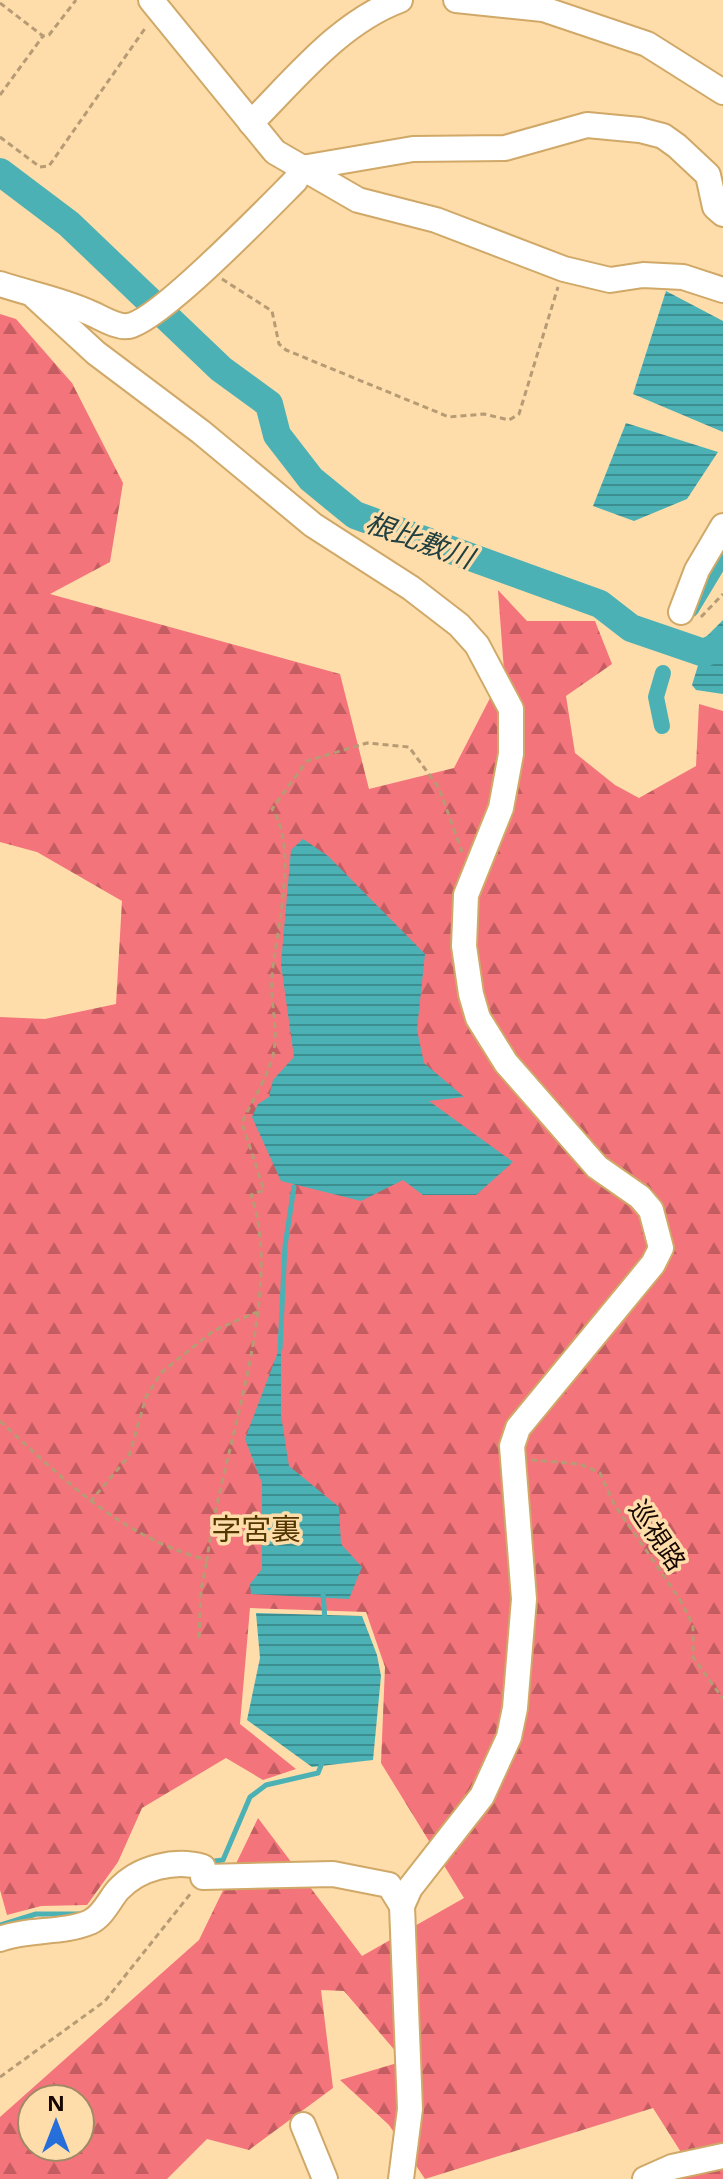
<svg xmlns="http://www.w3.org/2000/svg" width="723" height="2179" font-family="'Noto Sans','Noto Sans JP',sans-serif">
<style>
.forest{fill:url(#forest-firs);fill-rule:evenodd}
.water{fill:url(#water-rules)}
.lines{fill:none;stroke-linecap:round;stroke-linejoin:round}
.stream{stroke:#4bb1b5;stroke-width:5}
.canal{stroke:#4bb1b5;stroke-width:16}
.river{stroke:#4bb1b5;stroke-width:28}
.minor-casing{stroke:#d0a868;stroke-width:28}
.path{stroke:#b69b75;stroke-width:3;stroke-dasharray:6 4;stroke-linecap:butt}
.minor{stroke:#fff;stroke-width:24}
.labels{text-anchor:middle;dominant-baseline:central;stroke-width:7;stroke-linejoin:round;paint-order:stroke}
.street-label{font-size:26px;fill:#160800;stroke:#feddaa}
.water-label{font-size:28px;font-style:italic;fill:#214041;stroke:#feddaa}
.quarter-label{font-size:30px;fill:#523700;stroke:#feddaa}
</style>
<defs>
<pattern id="forest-firs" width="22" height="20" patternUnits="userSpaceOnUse" patternTransform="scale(2)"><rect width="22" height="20" fill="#f3747b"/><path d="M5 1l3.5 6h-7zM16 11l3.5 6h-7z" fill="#c45d62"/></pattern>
<pattern id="water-rules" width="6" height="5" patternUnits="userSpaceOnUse" patternTransform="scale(2)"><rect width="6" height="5" fill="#4bb1b5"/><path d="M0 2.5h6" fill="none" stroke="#3d8e91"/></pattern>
</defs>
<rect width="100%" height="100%" fill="#feddaa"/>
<path class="forest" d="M0,314L16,319L72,383L123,483L110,562L50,594L340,674L369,789L454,768L504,671L498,590L527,621H595L612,664L566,696L575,753L615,785L639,798L696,766L699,704L723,711V2179H673L691,2168L653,2108L425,2179L389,2125L340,2080L404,2061L344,1991L321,1990L333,2088L249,2150L207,2139L167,2179H0V2117L199,1940L258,1818L362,1956L464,1898L381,1763L385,1667L366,1612L250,1608L240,1724L296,1769L263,1780L226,1758L142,1808L118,1862L87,1905L41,1906L7,1915L0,1890V1017L45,1019L116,1004L122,901L37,852L0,842ZM32,2099H80V2147H32Z"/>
<g class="water">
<path d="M666,291L723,321V432L633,394Z"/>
<path d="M626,423L718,452L687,499L634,521L593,506Z"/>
<path d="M723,620V694L696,690L692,685L700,659L696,656L703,640Z"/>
<path d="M303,839L328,856L425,954L417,1030L424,1063L464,1097L429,1101L513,1162L476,1195H423L403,1180L361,1201L281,1181L252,1117L258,1104L269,1097L273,1080L294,1057L281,964L291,850Z"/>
<path d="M281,1344V1415L289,1466L339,1507L341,1544L362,1567L349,1599L251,1594L250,1584L262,1569V1483L245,1439Z"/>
<path d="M256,1613L362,1616L377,1655L381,1676L373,1760L312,1767L247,1720L260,1658Z"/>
</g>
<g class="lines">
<g class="stream">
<path d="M280,1349L285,1246L294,1187"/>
<path d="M323,1592L325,1621"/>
<path d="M207,1862L223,1860L250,1797L266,1785L318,1773L322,1763"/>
<path d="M110,1882L133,1865"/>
<path d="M0,1925L36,1914H79"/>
</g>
<g class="canal">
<path d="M691,609L723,556"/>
<path d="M662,726L656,697L663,673"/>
</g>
<path class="river" d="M0,172L69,224L221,369L269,404L277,435L311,479L355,515L600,604L631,628L704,653L723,644"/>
<g class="minor-casing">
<g id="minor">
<path d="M151,0L275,152L358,200L436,220L564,269L610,280L643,275L683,277L723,290"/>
<path d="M456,0L543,9L647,44L723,92"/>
<path d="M251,123C296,78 339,23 400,0"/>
<path d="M302,168L413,149L505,148L587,125L640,130L663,136L677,146L708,175L715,207L723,214"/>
<path d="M0,284C30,294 59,299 88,312C99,316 116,328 128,326C158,322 268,208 295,181L302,168"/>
<path d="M34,296L96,353L201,432L313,525L411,588L459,625L477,645L511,709V754L501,808L466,895L464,946L471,994L478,1018L506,1063L597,1167L640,1197L651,1210L661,1248L653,1264L518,1428L512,1446L524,1599L515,1708L509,1737L482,1796L410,1888L402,1906L410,2109L401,2179"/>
<path d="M681,612L697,570L723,526"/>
<path d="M0,1939C29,1928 62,1934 90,1922C103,1916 110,1899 118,1890C139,1867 176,1859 203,1867V1877L333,1874L389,1885L402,1906"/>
<path d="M303,2125L325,2179"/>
<path d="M645,2179L672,2167L723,2156"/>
</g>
</g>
<g class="path">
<path d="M0,3L43,36L49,35L76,0"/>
<path d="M0,95L43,36"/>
<path d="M0,137L40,167L49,166L146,27"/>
<path d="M222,279L272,311L279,344L286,350L449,417L484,414L509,420L519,414L558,287"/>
<path d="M701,617L723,594"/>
<path d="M0,1421C63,1479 121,1537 207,1560C220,1456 286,1293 251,1195L264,1190L242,1123C252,1100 270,1074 274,1050C278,1027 270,1000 272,976C276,932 299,847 272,809L307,761L367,743L409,747L439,788L462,852"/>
<path d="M531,1460L580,1464L600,1473L614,1504L679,1598L693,1625V1657L723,1699"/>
<path d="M90,1502L129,1456L146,1397L161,1373L213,1331L257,1312"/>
<path d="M199,1638L201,1590L207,1560"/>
<path d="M0,2077L105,2001L191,1893"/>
</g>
<use href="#minor" class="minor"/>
</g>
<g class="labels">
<g class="street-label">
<text transform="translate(658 1535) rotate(56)">巡視路</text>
</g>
<g class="water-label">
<text transform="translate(420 539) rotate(20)">根比敷川</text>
</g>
<g class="quarter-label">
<text x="256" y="1528">字宮裏</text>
</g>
</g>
<g transform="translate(56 2123)"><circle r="38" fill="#feddaa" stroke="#a18866" stroke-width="2"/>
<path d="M0-6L14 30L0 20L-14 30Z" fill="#266fda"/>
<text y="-12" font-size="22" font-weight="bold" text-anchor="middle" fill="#160800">N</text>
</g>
</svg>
